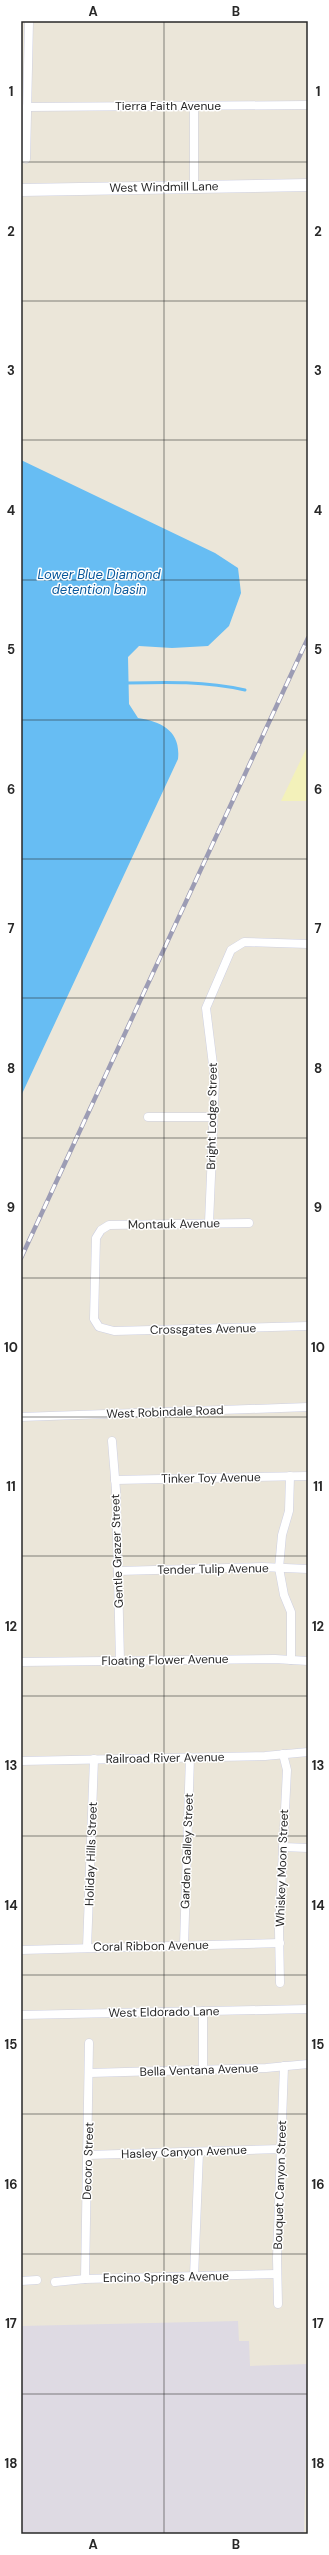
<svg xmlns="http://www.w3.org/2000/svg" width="329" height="2555" font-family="'DM Sans',sans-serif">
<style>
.industrial{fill:#dedae3}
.sand{fill:#f3f1ba}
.water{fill:#67bdf3}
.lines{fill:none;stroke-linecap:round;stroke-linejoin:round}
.stream{stroke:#67bdf3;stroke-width:3}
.street-casing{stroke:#ced0e2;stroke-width:9}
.secondary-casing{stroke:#ced0e2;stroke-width:13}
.street{stroke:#fff;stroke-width:8}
.secondary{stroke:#fff;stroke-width:12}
.rail-casing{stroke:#9c9cb4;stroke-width:4.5}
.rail{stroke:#fff;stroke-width:3;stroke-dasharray:9;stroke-linecap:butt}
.grid{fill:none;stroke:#282828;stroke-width:1;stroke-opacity:0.55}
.labels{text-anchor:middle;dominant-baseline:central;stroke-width:3;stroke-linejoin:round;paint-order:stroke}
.street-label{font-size:12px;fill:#282828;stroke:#fff}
.water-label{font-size:13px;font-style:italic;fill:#08589c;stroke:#fff}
.neatline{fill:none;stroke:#282828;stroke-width:1.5}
.grid-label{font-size:13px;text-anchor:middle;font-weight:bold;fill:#282828}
</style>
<rect width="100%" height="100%" fill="#ebe6d9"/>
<path class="industrial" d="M238,2321L239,2341H249L250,2366L308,2364L304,2534H21V2326Z"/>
<path class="sand" d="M308,745V801H281Z"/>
<path class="water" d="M21,460L215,553L238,568L241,593L229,626L208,646L172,648L139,646L128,657L129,704L138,718C162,722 181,731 178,759L21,1096Z"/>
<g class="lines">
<path class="stream" d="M126,683C167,682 205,681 245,690"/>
<g class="street-casing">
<g id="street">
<path d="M27,107L308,105"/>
<path d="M26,159L29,21"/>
<path d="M194,186V106"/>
<path d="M148,1117H213"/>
<path d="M209,1223L215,1081L206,1008L231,950L244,942L308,944"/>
<path d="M249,1223L109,1225L101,1230L96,1238L94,1319L99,1327L114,1331L308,1326"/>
<path d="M21,1417L308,1407"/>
<path d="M112,1441L116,1490L120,1661"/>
<path d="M290,1476L289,1511L282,1535L279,1568L284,1595L291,1612V1660"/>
<path d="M115,1480L308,1476"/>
<path d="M118,1571L262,1567L308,1569"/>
<path d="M21,1662L275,1659L308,1661"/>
<path d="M21,1761L265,1756L308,1752"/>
<path d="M283,1847L308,1848"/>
<path d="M184,1945L190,1757"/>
<path d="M87,1948L94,1759"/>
<path d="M21,1950L280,1943"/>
<path d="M280,1983L279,1930L287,1770L283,1754"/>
<path d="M203,2011V2070"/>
<path d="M21,2015L308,2009"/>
<path d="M90,2073L266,2068L308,2064"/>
<path d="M88,2155L281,2149"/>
<path d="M194,2276L199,2152"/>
<path d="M85,2279L89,2043"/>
<path d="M21,2281L37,2280"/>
<path d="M55,2282L85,2279L277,2274"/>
<path d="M278,2304L277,2258L284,2066"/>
</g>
</g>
<g class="secondary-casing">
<path id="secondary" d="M21,190L308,185"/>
</g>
<use href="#street" class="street"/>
<use href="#secondary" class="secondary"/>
<g class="rail-casing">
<path id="rail" d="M21,1258L308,638"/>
</g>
<use href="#rail" class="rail"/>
</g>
<path class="grid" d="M164,21V2534M21,162H308M21,301H308M21,440H308M21,580H308M21,720H308M21,859H308M21,998H308M21,1138H308M21,1278H308M21,1417H308M21,1556H308M21,1696H308M21,1836H308M21,1975H308M21,2114H308M21,2254H308M21,2394H308"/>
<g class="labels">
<g class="street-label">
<text x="168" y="106">Tierra Faith Avenue</text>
<text transform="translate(164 187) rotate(-1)">West Windmill Lane</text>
<text transform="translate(212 1116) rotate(-89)">Bright Lodge Street</text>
<text transform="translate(174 1224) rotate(-1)">Montauk Avenue</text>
<text transform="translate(203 1329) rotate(-1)">Crossgates Avenue</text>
<text transform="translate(165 1412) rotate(-2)">West Robindale Road</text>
<text transform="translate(211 1478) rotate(-1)">Tinker Toy Avenue</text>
<text transform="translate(117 1551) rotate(-92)">Gentle Grazer Street</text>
<text transform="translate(213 1569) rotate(-1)">Tender Tulip Avenue</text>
<text transform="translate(165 1660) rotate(-1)">Floating Flower Avenue</text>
<text transform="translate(165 1758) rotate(-1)">Railroad River Avenue</text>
<text transform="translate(187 1851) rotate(-88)">Garden Galley Street</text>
<text transform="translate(91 1854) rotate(-88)">Holiday Hills Street</text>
<text transform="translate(282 1868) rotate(-88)">Whiskey Moon Street</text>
<text transform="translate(151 1946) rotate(-1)">Coral Ribbon Avenue</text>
<text transform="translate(164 2012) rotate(-1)">West Eldorado Lane</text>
<text transform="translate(199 2070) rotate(-2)">Bella Ventana Avenue</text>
<text transform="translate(184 2152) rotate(-2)">Hasley Canyon Avenue</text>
<text transform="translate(88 2161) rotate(-88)">Decoro Street</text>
<text transform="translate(280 2185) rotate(-88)">Bouquet Canyon Street</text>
<text transform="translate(166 2277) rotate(-1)">Encino Springs Avenue</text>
</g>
<g class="water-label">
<text x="99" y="574">Lower Blue Diamond<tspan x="99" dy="15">detention basin</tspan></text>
</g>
</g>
<rect width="329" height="2555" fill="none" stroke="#ffffff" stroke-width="44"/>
<rect x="22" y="22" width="285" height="2511" class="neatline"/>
<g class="grid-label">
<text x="93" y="16">A</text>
<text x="236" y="16">B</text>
<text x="11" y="96">1</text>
<text x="318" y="96">1</text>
<text x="11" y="236">2</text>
<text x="318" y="236">2</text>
<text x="11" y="375">3</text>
<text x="318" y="375">3</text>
<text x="11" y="515">4</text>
<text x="318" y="515">4</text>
<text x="11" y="654">5</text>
<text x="318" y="654">5</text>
<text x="11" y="794">6</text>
<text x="318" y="794">6</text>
<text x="11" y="933">7</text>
<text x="318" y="933">7</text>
<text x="11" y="1073">8</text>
<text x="318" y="1073">8</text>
<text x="11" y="1212">9</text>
<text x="318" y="1212">9</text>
<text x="11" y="1352">10</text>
<text x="318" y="1352">10</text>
<text x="11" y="1491">11</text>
<text x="318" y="1491">11</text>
<text x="11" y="1631">12</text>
<text x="318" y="1631">12</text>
<text x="11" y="1770">13</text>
<text x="318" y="1770">13</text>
<text x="11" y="1910">14</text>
<text x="318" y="1910">14</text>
<text x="11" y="2049">15</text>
<text x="318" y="2049">15</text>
<text x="11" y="2189">16</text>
<text x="318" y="2189">16</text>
<text x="11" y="2328">17</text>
<text x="318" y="2328">17</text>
<text x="11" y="2468">18</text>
<text x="318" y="2468">18</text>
<text x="93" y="2549">A</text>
<text x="236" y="2549">B</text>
</g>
</svg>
